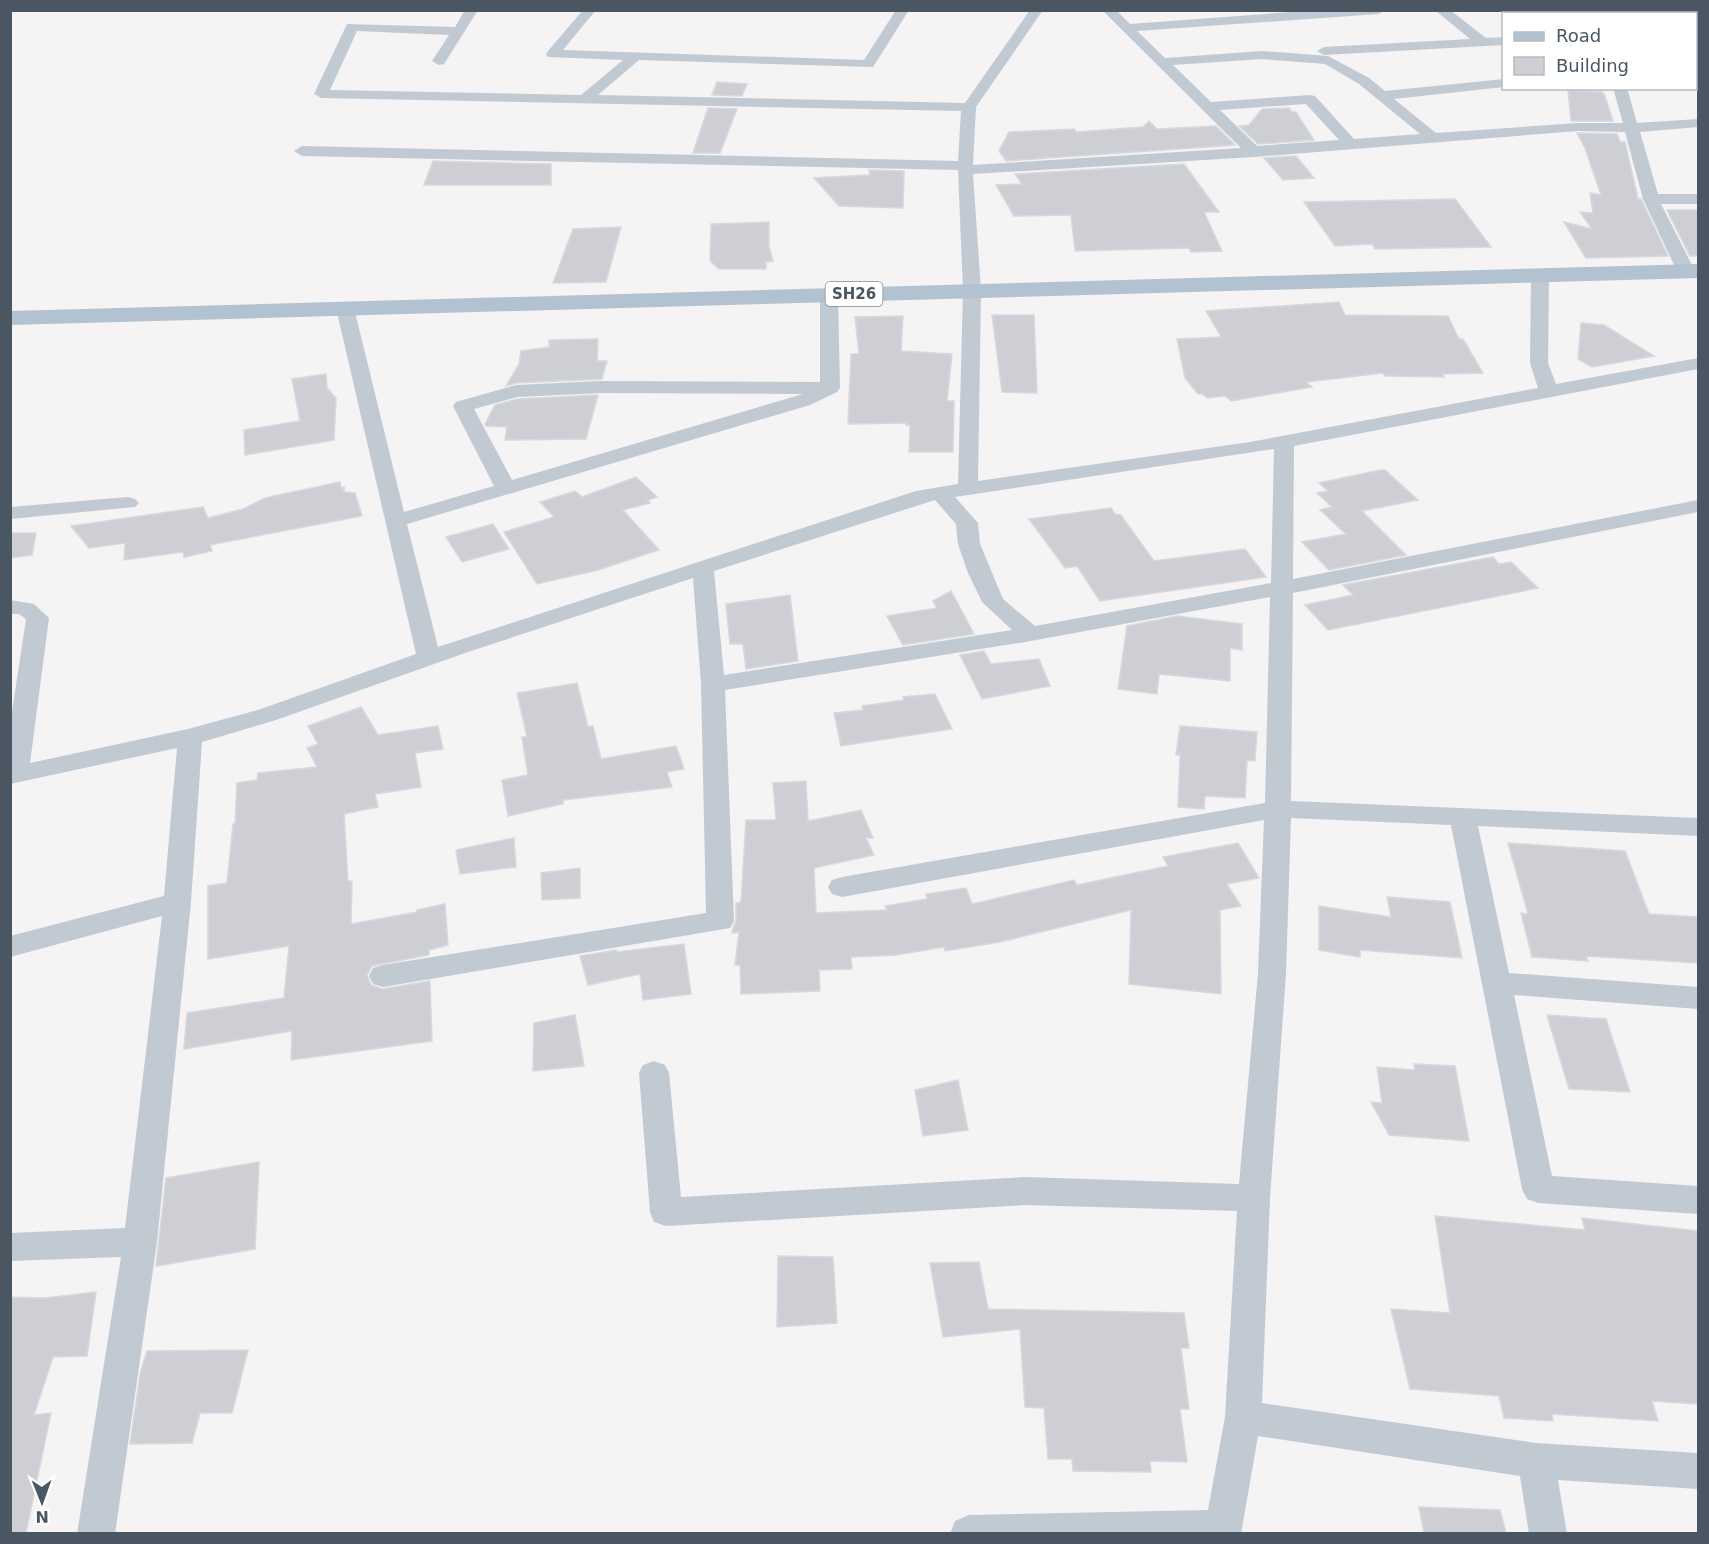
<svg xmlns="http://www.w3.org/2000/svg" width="1709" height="1544" font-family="'DejaVu Sans',sans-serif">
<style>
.building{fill:#cdcfd5;stroke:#d7d9de;stroke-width:1.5}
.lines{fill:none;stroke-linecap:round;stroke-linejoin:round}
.street{fill:#c1cad2;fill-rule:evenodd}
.primary{fill:#b3c2d1;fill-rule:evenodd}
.labels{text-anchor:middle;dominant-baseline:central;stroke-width:4.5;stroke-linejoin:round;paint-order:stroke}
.shield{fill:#fff;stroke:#808990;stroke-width:1.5}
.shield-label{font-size:15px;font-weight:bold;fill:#4a5661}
</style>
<rect width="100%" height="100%" fill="#f5f3f3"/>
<g class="building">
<path d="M717,82L747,84L742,96L712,95Z"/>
<path d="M1568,90L1602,92L1605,96L1613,121H1571Z"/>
<path d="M708,108L737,109L720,153H693Z"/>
<path d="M1289,108L1292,112H1296L1314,140L1258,144L1239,126L1249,125L1262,109Z"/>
<path d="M1149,121L1157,129L1216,126L1235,145L1006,161L999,151L1009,132L1074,129L1077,132L1143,127Z"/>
<path d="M1577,133L1617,134L1620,142H1625L1638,199H1641L1668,256L1586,258L1564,222L1592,229L1580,212L1593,213L1590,193L1601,195L1585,148Z"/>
<path d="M1296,156L1314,178L1283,180L1264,158Z"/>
<path d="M433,161L551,164V185H424Z"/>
<path d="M1184,164L1219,212H1204L1222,251L1191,252L1189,248L1075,251L1071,215L1014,216L996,185L1022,184L1015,174Z"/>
<path d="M869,170L904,171L903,208L839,206L814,178L870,175Z"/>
<path d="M1455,199L1491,247L1375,249L1372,244L1335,246L1304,202Z"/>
<path d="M1667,210H1698V256H1690Z"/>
<path d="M769,222V246L773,261L766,262V269H719L710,261L711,224Z"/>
<path d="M621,227L606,282L553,283L573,229Z"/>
<path d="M1339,302L1345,315L1448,316L1459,339H1463L1483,373L1442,374L1444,377L1385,376L1383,373L1306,382L1312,387L1231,401L1225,396L1207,398L1203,394H1198L1185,378L1177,339L1221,337L1206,311Z"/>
<path d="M992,315H1034L1037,393L1002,392Z"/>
<path d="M903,316L901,351L952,354L947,401H954L953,452H909L910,425H906V423L848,424L851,354H859L855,317Z"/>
<path d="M1581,323L1604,325L1654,356L1592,367L1578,359Z"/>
<path d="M598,339L597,361H607L602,379L516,383L506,386L519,364L521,351L549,347V340Z"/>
<path d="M326,374L327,388L336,398L334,440L245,455L244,430L300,421L292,379Z"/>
<path d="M598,395L586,439L505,440L507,427L486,426L485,424L495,405L517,399Z"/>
<path d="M1380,470H1385L1418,500L1362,511L1406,555L1329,570L1302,542L1346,534L1320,510L1332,507L1317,493L1328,491L1319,483Z"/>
<path d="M636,477L657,497L648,500L650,503L623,510L659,550L598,570L537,584L504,532L554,517L540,502L575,491L582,497Z"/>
<path d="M340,482L341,488L344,487V492L355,493L362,516L210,545L212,551L184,557L183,552L124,560L125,543L89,548L71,526L203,507L208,518L243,509L265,498Z"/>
<path d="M1111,508L1116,515L1120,514L1154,561L1245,549L1266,577L1100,601L1077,566L1065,568L1029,519Z"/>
<path d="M493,524L509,549L462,562L446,537Z"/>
<path d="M10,533H36L32,555L10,558Z"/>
<path d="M1493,557L1499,564L1511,562L1538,588L1328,630L1305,605L1353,595L1343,585Z"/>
<path d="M951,591L974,634L903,645L887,616L937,608L933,601Z"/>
<path d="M790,595L798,661L746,669L743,644H730L726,604Z"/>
<path d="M1177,616L1242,624V650L1230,648V681L1159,674L1157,694L1118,689L1127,626Z"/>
<path d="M984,651L991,664L1039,659L1050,686L982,699L960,655Z"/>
<path d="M577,683L588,727L593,726L601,759L676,746L684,769L667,772L672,787L563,800V804L508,816L502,780L528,775L522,737H527L517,693Z"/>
<path d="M935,694L952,729L841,746L834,713L863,710L862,706L904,700L903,697Z"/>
<path d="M361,707L378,735L438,726L443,749L415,753L421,787L375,794L378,807L344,814L348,881H352L351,924L417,912V910L445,904L448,945L429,950V955L372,966L367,975L371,985L382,989L430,981L432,1041L291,1060L292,1031L184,1049L187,1013L284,998L289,946L208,959V886L227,883L233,824H235L237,783L257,780L258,773L317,767L307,748L318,744L308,726Z"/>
<path d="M1180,726L1257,732L1255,761L1247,760L1245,798L1205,796L1204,809L1178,807L1180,755H1176Z"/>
<path d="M806,781L808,821L861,810L873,838H866L874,855L814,868L816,913L887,910L885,906L927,899L926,894L966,888L972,904L1074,880L1077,885L1168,866L1163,857L1238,843L1259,878L1227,884L1241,906L1220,910L1221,994L1129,984L1131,910L1000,942L945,951L944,947L896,955L851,957L852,969L819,970L820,991L741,994L740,965H735L739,932L732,933L733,928L736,921V903L741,902L746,820H776L773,783Z"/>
<path d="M514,838L516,867L460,874L456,850Z"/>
<path d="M1508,843L1625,851L1649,914L1698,917V963L1586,956L1588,961L1532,957L1521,913L1528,914Z"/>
<path d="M580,868V898L542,900L541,873Z"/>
<path d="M1387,897L1450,902L1462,958L1360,950V957L1319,950V906L1391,917Z"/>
<path d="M684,944L691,994L643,1000L640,974L588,985L580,956L616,950V952Z"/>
<path d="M575,1015L584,1066L533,1071L534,1023Z"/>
<path d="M1547,1015L1606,1019L1630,1092L1569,1089Z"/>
<path d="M1414,1064L1455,1066L1469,1141L1389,1135L1371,1102L1382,1103L1377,1067L1415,1070Z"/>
<path d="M958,1080L968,1130L923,1136L915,1090Z"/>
<path d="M259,1162L255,1249L156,1266L166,1178Z"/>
<path d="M1435,1216L1585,1230L1582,1218L1698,1231V1404L1652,1401L1658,1421L1552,1414L1553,1421L1504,1418L1499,1396L1410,1389L1391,1309L1450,1313Z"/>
<path d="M778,1256L833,1257L837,1323L777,1327Z"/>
<path d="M979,1262L988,1309L1184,1313L1189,1348H1181L1189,1409H1180L1187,1462L1150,1461L1151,1472L1073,1471L1072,1459H1048L1044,1408L1025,1407L1020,1329L943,1337L930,1263Z"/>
<path d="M96,1292L87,1356L53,1357L34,1415L51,1413L26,1533H10V1297L45,1298Z"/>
<path d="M248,1350L232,1413H200L192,1443L130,1444L140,1374L147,1351Z"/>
<path d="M1419,1507L1500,1510L1506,1533H1424Z"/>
</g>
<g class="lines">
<g class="street">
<path d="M465,10H478L444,64L439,65L432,61L449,35L357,31L330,90L581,95L623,60L548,57L546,54L548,51L583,10H596L563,50L864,60L896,10H909L873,67L639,60L598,95L965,103L1030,10H1043L976,107L973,165L1241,148L1102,10H1116L1130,24L1318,10H1385L1379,14L1137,31L1165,58L1262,51L1328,56L1369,78L1385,91L1504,79V87L1394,99L1436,133L1578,123H1623L1613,88H1627L1637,123L1698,119V127L1640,132L1658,194H1698V204H1661L1695,271L1692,275H1680L1677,271L1643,199L1625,132L1578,131L1254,157L973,174L981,290L978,481L1250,442L1538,388L1530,363L1531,275L1534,271H1546L1549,275L1548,363L1556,384L1698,358V369L1294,446L1293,579L1698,500V512L1293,593L1291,801L1698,818V836L1478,826L1509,973L1698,987V1009L1514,995L1552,1176L1698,1186V1214L1538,1203L1527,1199L1522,1189L1451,825L1291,818L1286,973L1270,1198L1262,1403L1536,1443L1698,1453V1489L1558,1480L1567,1534H1529L1520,1476L1258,1436L1241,1534H950L955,1521L969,1515L1208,1510L1225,1417L1237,1211L1025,1205L666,1226L654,1222L650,1212L639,1073L643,1065L654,1061L665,1065L669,1073L681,1197L1025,1177L1239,1184L1258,973L1264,820L842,897L832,894L828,887L832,880L842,877L1265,803L1270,597L1031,641L725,690L734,921L730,928L383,987L373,984L369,976L373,968L383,965L706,913L701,684L693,578L468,652L276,720L202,742L191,902L157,1242L115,1534H77L121,1257L10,1261V1233L125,1228L162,916L10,957V936L164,896L177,748L10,784V725L26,619L19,614H10V600L34,604L49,618L30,763L188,729L258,710L416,654L336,308L339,304H351L354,308L404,512L494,486L453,406L456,402L516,385L600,381L820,382V295L823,291H835L838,295L840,388L837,392L810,405L407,524L438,647L916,491L958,484L963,290L958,170L302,156L294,151L302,146L958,161L961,111L321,98L314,94L347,24L455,27ZM1262,59L1325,64L1359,84L1420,134L1354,139L1315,96L1310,95L1211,102L1173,65ZM1306,104L1339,140L1257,146L1220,110ZM600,393L803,394L512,480L474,409L517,397ZM1274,449L1271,583L1035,626L1003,599L980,544L978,523L955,497ZM935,500L956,524L958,544L968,573L982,602L1012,630L724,675L714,571Z"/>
<path d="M1435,10H1450L1486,38L1504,37V45L1324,55L1317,51L1324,47L1470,39Z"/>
<rect x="1696" y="22" width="2" height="8"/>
<path d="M1698,60V68L1696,69V61Z"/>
<path d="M128,497L135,499L139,503L135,507L10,519V507Z"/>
</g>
<path class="primary" d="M1698,264V278L10,325V311Z"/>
</g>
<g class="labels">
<rect class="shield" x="825.5" y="282" width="57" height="24" rx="4.5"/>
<g class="shield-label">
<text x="854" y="294">SH26</text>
</g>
</g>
<rect width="1709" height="1544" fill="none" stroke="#4a5661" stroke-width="24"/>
<rect x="1502" y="12" width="195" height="78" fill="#ffffff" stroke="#b7bbc0" stroke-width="1.5"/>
<rect x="1514" y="32" width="30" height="9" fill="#b3c2d1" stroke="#b7bbc0" stroke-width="1.5"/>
<text x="1556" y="42" font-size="18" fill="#4a5661">Road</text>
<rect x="1514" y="57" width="30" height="18" fill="#cdcfd5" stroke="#b7bbc0" stroke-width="1.5"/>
<text x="1556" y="72" font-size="18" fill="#4a5661">Building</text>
<g transform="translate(42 1502) rotate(179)" stroke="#ffffff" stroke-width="4.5" paint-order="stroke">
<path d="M0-4.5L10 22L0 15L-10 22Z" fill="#4a5661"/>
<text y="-9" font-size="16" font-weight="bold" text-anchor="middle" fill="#4a5661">N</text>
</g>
</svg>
